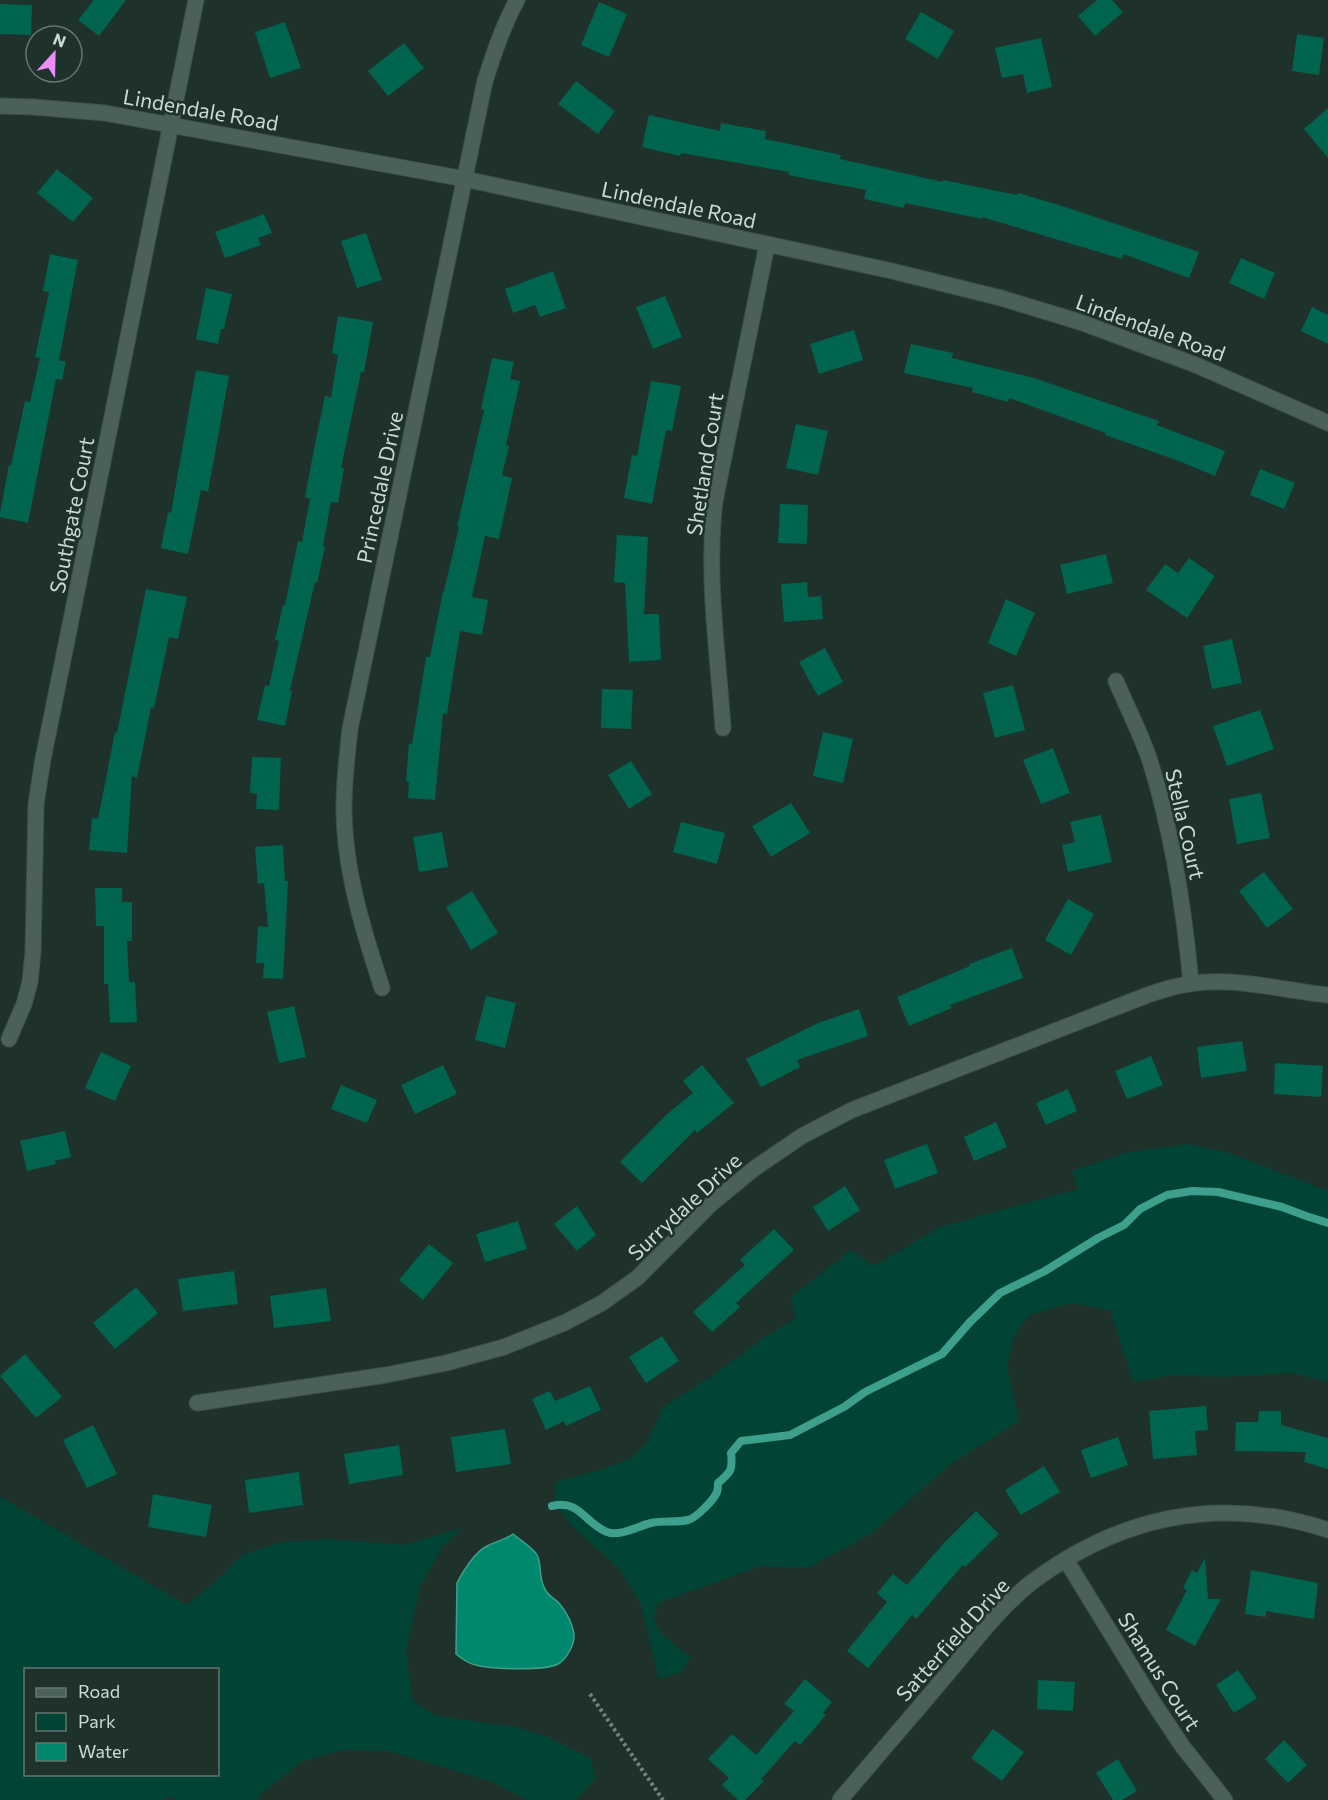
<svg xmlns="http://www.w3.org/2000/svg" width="1328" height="1800" font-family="Commissioner,sans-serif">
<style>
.green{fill:#014334;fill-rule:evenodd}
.water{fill:#00886c;stroke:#3ea08c;stroke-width:1.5}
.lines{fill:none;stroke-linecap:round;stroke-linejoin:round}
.stream{stroke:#3ea08c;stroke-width:8}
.building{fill:#00644f}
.minor-casing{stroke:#3e4f4a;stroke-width:17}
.path{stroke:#73837e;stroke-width:4;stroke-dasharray:3 3;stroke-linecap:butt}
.minor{stroke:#4b6059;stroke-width:15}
.labels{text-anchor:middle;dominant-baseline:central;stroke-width:5;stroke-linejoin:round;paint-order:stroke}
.street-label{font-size:21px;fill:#cdd9d5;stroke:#1e322b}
</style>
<rect width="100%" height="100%" fill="#1e322b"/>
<g class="green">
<path d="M1189,1144L1229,1153L1328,1191V1382L1293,1373L1222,1377L1175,1375L1133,1382L1110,1310L1071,1303L1029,1315L1013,1338L1007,1367L1019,1421L952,1463L872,1533L808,1568L760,1566L658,1603L654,1619L660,1633L690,1657L682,1672L659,1679L640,1602L619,1569L569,1523L556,1504L555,1482L597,1471L631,1458L648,1441L663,1407L712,1376L765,1337L796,1318L790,1298L851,1250L874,1266L940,1227L1078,1189L1072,1171L1129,1152Z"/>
<path d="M0,1497L187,1605L214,1583L242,1555L278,1543L327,1539L405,1545L464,1527L443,1546L420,1586L406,1652L413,1701L437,1716L516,1727L548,1737L591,1758L595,1780L577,1798L570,1800H527L490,1781L388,1751L342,1750L303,1761L258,1796L259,1800H179L167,1797L163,1800H0ZM26,1670H218V1774H26Z"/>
</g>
<path class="water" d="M513,1534C520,1540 533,1548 537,1555C543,1567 537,1577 546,1591C549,1596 555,1599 559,1603C566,1611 574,1626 574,1637C574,1645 566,1660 558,1664C545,1671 496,1669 480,1666C472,1665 463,1660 456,1654L457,1583C463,1571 475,1552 487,1546C497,1541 505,1540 513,1534Z"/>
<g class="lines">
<path class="stream" d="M552,1506C580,1499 584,1523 607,1532C620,1537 638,1526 651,1523C663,1520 676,1523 688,1520C696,1518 714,1500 717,1492C718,1489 718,1486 718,1483C731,1472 733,1470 731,1453L741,1441L790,1435L844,1407L865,1392L942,1354L970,1322L1000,1293L1045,1271L1098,1238L1124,1225L1140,1209L1167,1195L1192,1191L1218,1192L1282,1207L1306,1216L1328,1223"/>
</g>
<g class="building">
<path d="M94,0H126L99,36L78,20Z"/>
<path d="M1097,0H1112L1123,12L1095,36L1078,16Z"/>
<path d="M599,2L627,14L609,57L581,45Z"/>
<path d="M0,4L32,5L31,35L0,34Z"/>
<path d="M921,12L954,31L938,59L905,39Z"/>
<path d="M285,22L301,68L270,78L255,32Z"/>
<path d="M1297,34L1324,38L1319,75L1292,71Z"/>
<path d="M1041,38L1052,87L1027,93L1023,74L1002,78L995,48Z"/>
<path d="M404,43L424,68L388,96L368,71Z"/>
<path d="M576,81L615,111L598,134L558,104Z"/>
<path d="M1328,108V158L1304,129Z"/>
<path d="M649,115L720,131L721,123L766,131L765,139L841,155L840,159L943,182V180L1017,195L1018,193L1062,206L1199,252L1189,278L1123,254L1122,259L982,217V219L905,203L904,208L864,199L866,190L788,175L789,172L681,153L680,156L642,147Z"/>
<path d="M57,169L93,198L73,222L37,193Z"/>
<path d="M264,214L272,233L258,238L261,245L225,258L215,232Z"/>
<path d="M366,233L382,280L357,288L341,241Z"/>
<path d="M50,254L78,260L59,360L66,362L62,380L56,379L28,523L0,517V513L9,465L11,466L25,401L30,402L40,358L35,357L49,292L43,291Z"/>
<path d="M1241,258L1275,273L1264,299L1229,283Z"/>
<path d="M553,271L566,308L540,317L535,305L513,313L505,289Z"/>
<path d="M206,288L232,294L224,329H221L218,344L196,339Z"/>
<path d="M665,296L682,337L653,349L636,307Z"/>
<path d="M1312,307L1328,315V344L1301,331Z"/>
<path d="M338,316L373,322L364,372H361L341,468H344L338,503L331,502L323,546L325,547L317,583L315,582L290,690L292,691L285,726L257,720L265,685L269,686L279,641L275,640L283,605H285L298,541L302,542L310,499L305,497L315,444L325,396L331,397L338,355L332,353Z"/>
<path d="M854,330L863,360L819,374L810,344Z"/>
<path d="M911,344L953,353L952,358L1034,378L1159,421L1157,425L1225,451L1215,476L1179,461L1105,435L1106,433L1009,398L1008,402L972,392L973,388L904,373Z"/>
<path d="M492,358L514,362L510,379L520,381L506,445L509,446L502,475L512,478L499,539L485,536L472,597L488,600L482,635L460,631L447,714L443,713L435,800L408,798L409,782L406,781L409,744H412L426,657H430L443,591H444L459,527H457L484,410L481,409Z"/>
<path d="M196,370L229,376L208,492L201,490L188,554L161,548L168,512L171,513Z"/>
<path d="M651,381L681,386L672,431L666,430L652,504L624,498L632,455L637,456Z"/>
<path d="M796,424L828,431L818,475L786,468Z"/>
<path d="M1260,469L1295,483L1284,509L1250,495Z"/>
<path d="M780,504L808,505L807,544L778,543Z"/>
<path d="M617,535L648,537L644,614H659L661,660L629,662L625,583L614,582Z"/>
<path d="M1106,554L1113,583L1067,594L1060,565Z"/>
<path d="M1189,558L1215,576L1187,618L1146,590L1165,564L1178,573Z"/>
<path d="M807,582L808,597L821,596L823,619L784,622L781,584Z"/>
<path d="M146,589L187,597L178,639L169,637L154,708L151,707L137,778L132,776L127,853L89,850L92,818L98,819L115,732L117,733Z"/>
<path d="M1006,599L1035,613L1016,656L988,643Z"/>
<path d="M1232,639L1242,683L1212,689L1203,646Z"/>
<path d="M825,648L843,682L818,696L799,662Z"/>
<path d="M1013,685L1025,730L995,738L983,693Z"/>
<path d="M602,689L633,690L631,729L601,728Z"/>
<path d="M1260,710L1274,749L1227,766L1213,726Z"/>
<path d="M823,732L853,739L843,783L813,776Z"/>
<path d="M1053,748L1070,793L1041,804L1023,760Z"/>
<path d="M252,757L281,758L279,810L256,809L257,794L250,793Z"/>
<path d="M631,761L652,794L629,809L608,775Z"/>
<path d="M1261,793L1270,838L1237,844L1229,799Z"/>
<path d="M791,803L810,833L771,857L752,826Z"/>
<path d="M1101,815L1112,862L1068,872L1062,845L1075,842L1070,822Z"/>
<path d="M681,822L725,833L717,864L673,852Z"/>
<path d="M442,832L448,867L419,872L413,837Z"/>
<path d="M283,845L285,881H288L283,979L263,978L264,963H256L258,926L268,927L264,883L258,884L255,847Z"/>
<path d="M1264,872L1293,909L1267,928L1239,891Z"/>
<path d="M95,888H122V902H132V941H127L129,982H135L137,1022L110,1023L108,984H104V926H96Z"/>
<path d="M472,891L498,933L471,950L446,907Z"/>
<path d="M1068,899L1094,914L1071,955L1045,940Z"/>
<path d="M1012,948L1023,978L950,1005L952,1008L909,1026L897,997L970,966L969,964Z"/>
<path d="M486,996L516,1003L505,1048L475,1040Z"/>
<path d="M294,1006L306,1057L279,1063L267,1012Z"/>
<path d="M859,1009L868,1036L797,1060L800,1067L761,1087L746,1059L818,1023Z"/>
<path d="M1242,1041L1247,1071L1201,1078L1197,1047Z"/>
<path d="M101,1052L131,1066L115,1101L85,1088Z"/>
<path d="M1151,1056L1163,1085L1127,1099L1115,1071Z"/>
<path d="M1275,1063L1323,1066L1321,1097L1274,1094Z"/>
<path d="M443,1065L457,1094L415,1114L401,1085Z"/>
<path d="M702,1065L734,1103L697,1133L695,1130L642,1183L620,1162L666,1115L693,1093L683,1081Z"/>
<path d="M341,1085L377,1100L367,1123L331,1109Z"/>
<path d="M1068,1089L1077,1111L1046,1125L1036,1103Z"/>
<path d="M996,1122L1007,1147L974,1161L964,1137Z"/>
<path d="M65,1131L71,1157L55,1161L56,1164L27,1171L20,1141Z"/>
<path d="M927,1144L938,1173L895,1189L884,1160Z"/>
<path d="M845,1186L860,1210L828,1231L813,1207Z"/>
<path d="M577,1206L596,1235L577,1251L554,1224Z"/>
<path d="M518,1221L527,1249L485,1262L476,1234Z"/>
<path d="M774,1229L794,1250L736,1303L740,1307L712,1332L693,1312L745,1265L740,1260Z"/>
<path d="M429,1244L453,1263L423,1300L399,1280Z"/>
<path d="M234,1271L238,1304L183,1311L178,1279Z"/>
<path d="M136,1287L158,1313L115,1349L93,1323Z"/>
<path d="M326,1288L331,1321L274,1328L270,1296Z"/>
<path d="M662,1336L679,1361L646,1383L629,1357Z"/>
<path d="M25,1354L62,1397L36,1418L0,1376Z"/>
<path d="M590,1386L601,1410L566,1426L564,1421L546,1430L532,1399L550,1391L555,1401Z"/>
<path d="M1206,1406L1208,1430L1195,1431L1197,1455L1153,1459L1149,1411Z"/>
<path d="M1259,1411H1281V1425L1328,1438V1469L1304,1462L1306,1452L1235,1451L1236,1422H1258Z"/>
<path d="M93,1425L117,1474L87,1488L63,1440Z"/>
<path d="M505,1429L511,1464L456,1472L451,1437Z"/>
<path d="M1118,1437L1128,1465L1091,1478L1081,1450Z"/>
<path d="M399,1445L403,1475L349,1484L344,1454Z"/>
<path d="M1044,1466L1060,1492L1021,1515L1005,1490Z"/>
<path d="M299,1472L303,1505L249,1513L245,1480Z"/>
<path d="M153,1494L212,1505L206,1537L148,1527Z"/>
<path d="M976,1511L999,1534L965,1567L963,1565L916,1619L912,1615L868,1668L847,1651L887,1602L877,1593L893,1574L907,1585L944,1543Z"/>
<path d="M1205,1558L1208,1599H1221L1195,1646L1166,1630L1187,1590L1183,1588L1192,1570L1197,1573Z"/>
<path d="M1251,1570L1318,1583L1314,1619L1266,1611V1617L1245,1614Z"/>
<path d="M1238,1670L1257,1698L1234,1713L1216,1685Z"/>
<path d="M805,1679L832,1702L823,1713L826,1715L800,1745L795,1741L761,1779L764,1781L745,1800H738L722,1785L729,1778L708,1759L732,1734L756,1755L794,1711L784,1704Z"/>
<path d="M1038,1680L1075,1682L1073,1711L1037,1709Z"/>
<path d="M993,1729L1024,1752L1002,1781L971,1758Z"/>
<path d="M1284,1740L1307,1765L1288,1783L1265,1759Z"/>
<path d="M1118,1759L1137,1791L1122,1800H1113L1096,1773Z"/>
</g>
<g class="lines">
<g class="minor-casing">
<g id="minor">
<path d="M0,106L33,107L105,113L257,141L465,179L892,271L1001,298L1080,322L1196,365L1328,423"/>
<path d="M1116,681C1127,707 1141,734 1150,761C1173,834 1184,908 1191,983"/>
<path d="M723,728C718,653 706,576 715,501L767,245"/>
<path d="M382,988C363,930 344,869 344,807C344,781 347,755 350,729L485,81C494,53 503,26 517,0"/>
<path d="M9,1039L24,1004L30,982L33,952L36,804L43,759L196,0"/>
<path d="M197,1403L386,1375L446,1363L504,1347L564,1323L602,1303L637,1278L711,1204L755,1168L802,1136L852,1110L1145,996C1159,991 1174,986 1189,984C1235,976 1283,991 1328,995"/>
<path d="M1066,1560L1153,1702L1183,1747L1225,1800"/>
<path d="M840,1800C876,1757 913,1715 949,1672C975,1641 1000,1607 1032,1582C1122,1515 1221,1495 1328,1530"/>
</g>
</g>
<path class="path" d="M590,1694L663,1800"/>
<use href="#minor" class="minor"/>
</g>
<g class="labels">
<g class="street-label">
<text transform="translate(201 109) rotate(10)">Lindendale Road</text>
<text transform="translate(679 204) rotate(12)">Lindendale Road</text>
<text transform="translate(1151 327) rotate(20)">Lindendale Road</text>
<text transform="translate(704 464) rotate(-81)">Shetland Court</text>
<text transform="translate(379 487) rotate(-78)">Princedale Drive</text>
<text transform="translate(71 515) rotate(-79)">Southgate Court</text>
<text transform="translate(1186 824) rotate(77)">Stella Court</text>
<text transform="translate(684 1206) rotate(-43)">Surrydale Drive</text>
<text transform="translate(952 1639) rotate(-48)">Satterfield Drive</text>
<text transform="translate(1160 1671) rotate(58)">Shamus Court</text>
</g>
</g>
<rect x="24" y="1668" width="195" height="108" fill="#1e322b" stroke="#64756f" stroke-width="1.5"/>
<rect x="36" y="1688" width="30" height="9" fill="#4b6059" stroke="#64756f" stroke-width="1.5"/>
<text x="78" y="1698" font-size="18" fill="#cdd9d5">Road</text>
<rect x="36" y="1713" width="30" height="18" fill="#014334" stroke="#64756f" stroke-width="1.5"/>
<text x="78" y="1728" font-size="18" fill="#cdd9d5">Park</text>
<rect x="36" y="1743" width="30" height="18" fill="#00886c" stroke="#64756f" stroke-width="1.5"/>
<text x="78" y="1758" font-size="18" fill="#cdd9d5">Water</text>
<g transform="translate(54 54) rotate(22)"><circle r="28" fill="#1e322b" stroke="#64756f" stroke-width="1.5"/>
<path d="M0-4.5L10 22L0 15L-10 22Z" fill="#eb8dfb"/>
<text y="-9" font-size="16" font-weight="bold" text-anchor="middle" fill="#cdd9d5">N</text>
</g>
</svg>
